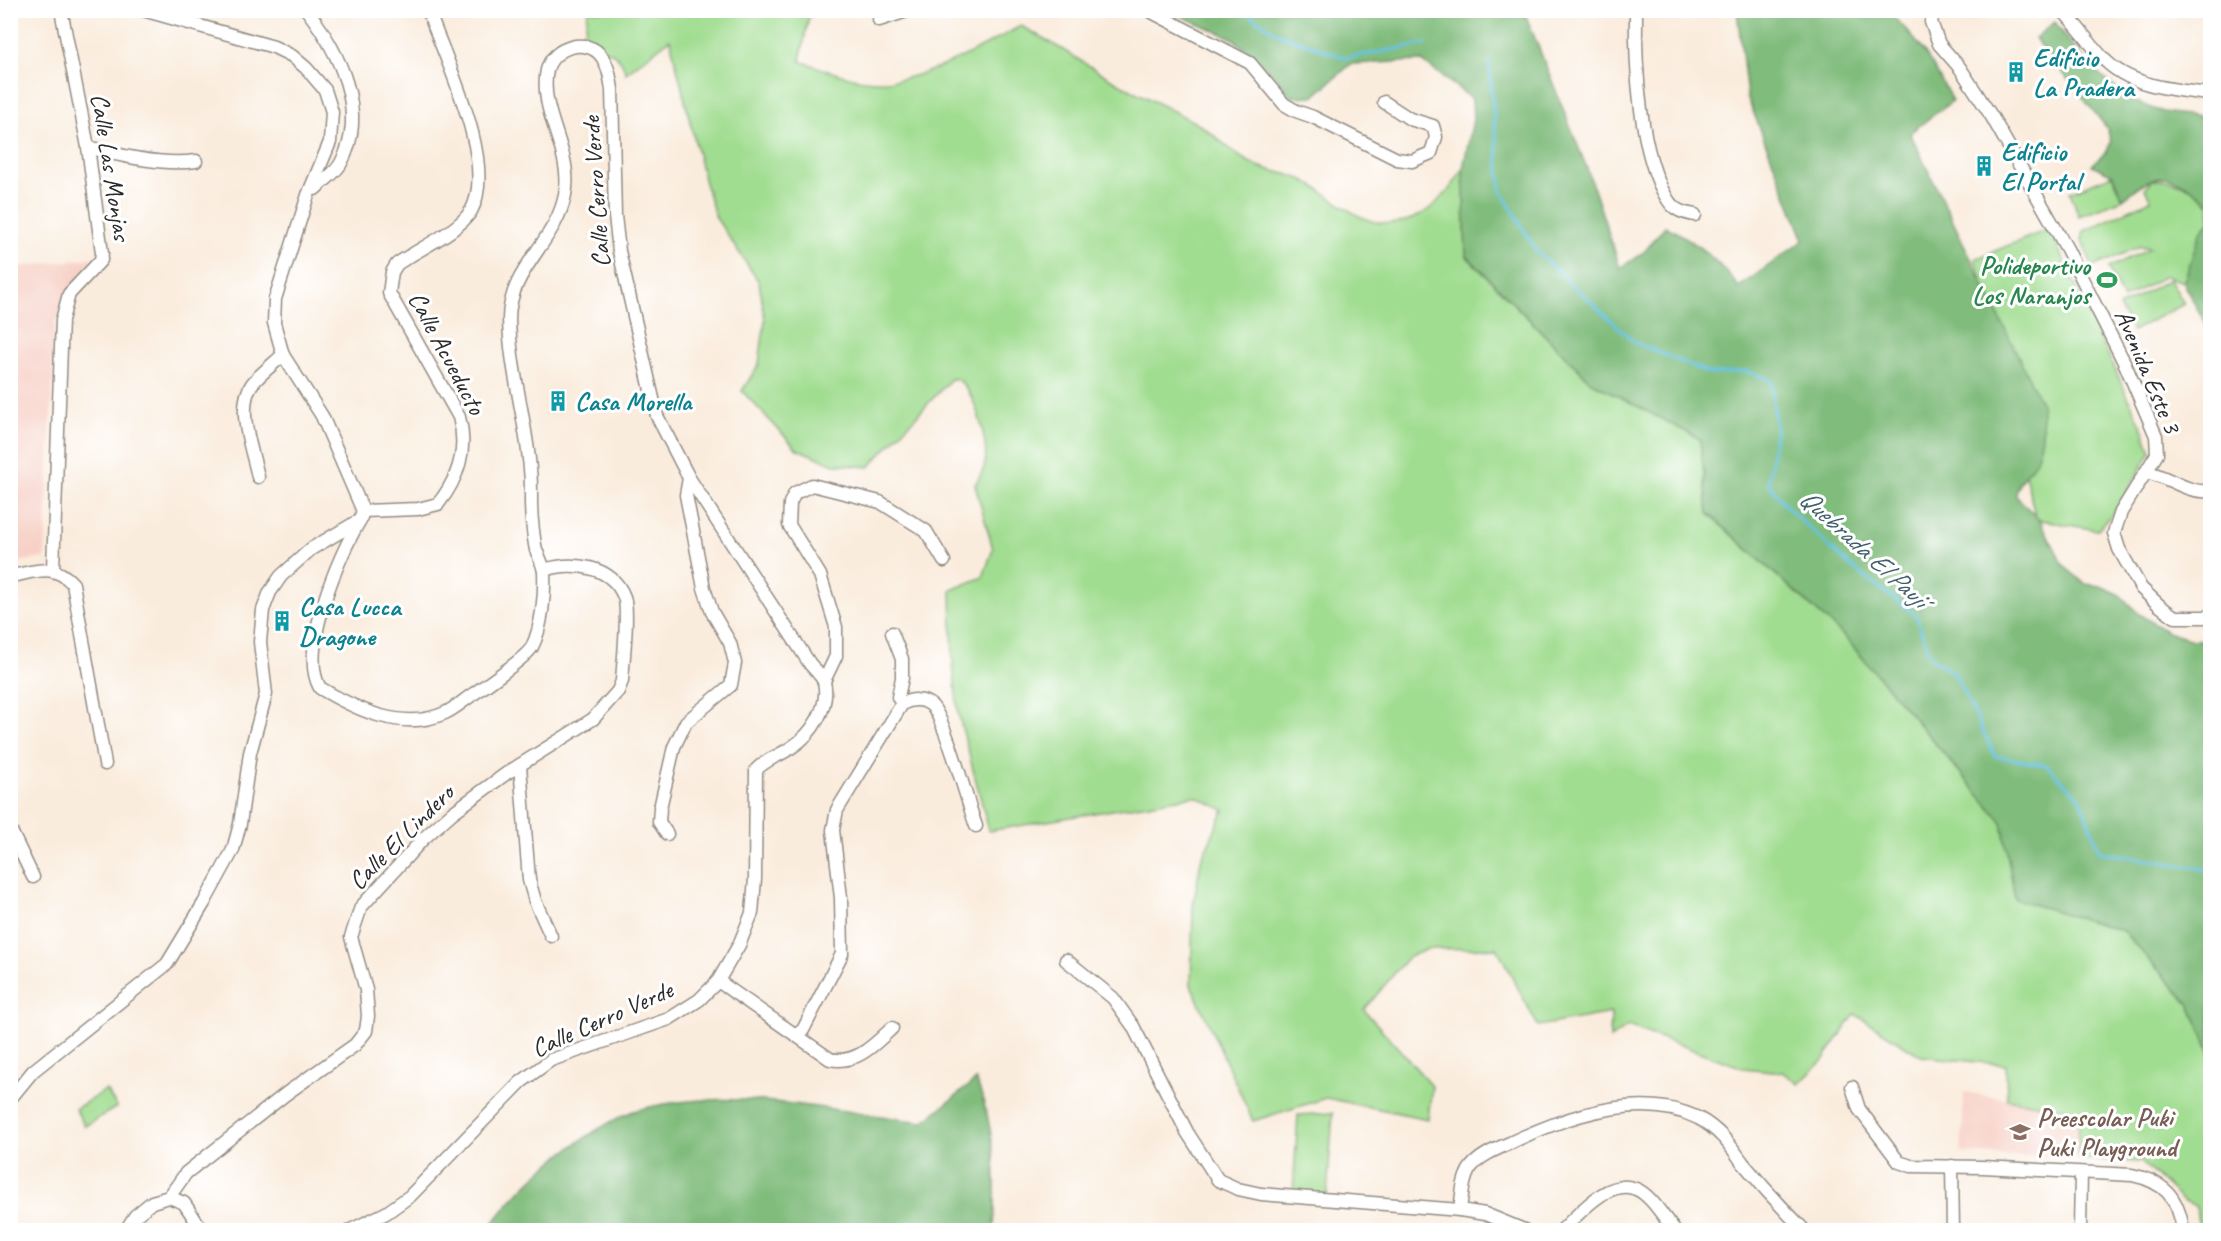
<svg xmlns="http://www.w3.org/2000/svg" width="2221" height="1241" font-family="Caveat,sans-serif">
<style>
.built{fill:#f7d1c7}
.green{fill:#a1dd91;stroke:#66845e;stroke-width:1.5}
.forest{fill:#80bc7b;stroke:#567453;stroke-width:1.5}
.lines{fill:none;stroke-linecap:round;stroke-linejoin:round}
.stream{stroke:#65c2e3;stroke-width:3}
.minor-casing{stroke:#928c84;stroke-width:15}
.minor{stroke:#fff;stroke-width:12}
.labels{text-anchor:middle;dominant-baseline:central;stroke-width:6;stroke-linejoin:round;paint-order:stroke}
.culture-label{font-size:26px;font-weight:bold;fill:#0d838f;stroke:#fff;text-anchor:start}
.street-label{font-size:26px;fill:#2b2b2b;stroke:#fff}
.leisure-label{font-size:26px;font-weight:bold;fill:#27864d;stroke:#fff;text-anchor:end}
.education-label{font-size:26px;font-weight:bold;fill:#785e54;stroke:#fff;text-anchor:start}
.water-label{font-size:27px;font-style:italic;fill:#3f606b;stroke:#fff}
</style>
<rect width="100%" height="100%" fill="#fff"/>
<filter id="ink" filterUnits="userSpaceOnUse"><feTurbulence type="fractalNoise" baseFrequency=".0167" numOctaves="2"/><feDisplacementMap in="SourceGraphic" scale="12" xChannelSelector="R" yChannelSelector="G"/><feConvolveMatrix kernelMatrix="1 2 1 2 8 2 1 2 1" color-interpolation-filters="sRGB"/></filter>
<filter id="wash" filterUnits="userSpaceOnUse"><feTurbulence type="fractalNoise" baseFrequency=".008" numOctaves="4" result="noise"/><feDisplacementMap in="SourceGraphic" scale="24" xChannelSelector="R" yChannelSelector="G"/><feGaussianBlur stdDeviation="1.35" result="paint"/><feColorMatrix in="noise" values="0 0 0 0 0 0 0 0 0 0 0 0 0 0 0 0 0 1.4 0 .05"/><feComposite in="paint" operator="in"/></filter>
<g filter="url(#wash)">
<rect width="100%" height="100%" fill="#faecdd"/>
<g class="built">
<path d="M92,258L55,322L45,558L11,563L10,268Z"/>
<path d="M1964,1092L2079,1111L2078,1159L1961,1153Z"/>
</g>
<g class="green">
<path d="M588,11H810L800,61C824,69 849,80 875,81C921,84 982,47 1021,26C1057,45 1089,67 1124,86C1150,100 1176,111 1201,126C1218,137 1232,153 1249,162C1264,171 1285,172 1301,179C1327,191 1351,219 1381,223C1418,227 1447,198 1463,168L1466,256L1591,382L1700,439L1708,514L1844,636L2002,822L2015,899L2123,931L2190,1005L2210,1052V1230H2199L2196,1207L2183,1201L2141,1162L2078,1159L2079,1111L2007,1099L2006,1065L1921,1056L1855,1014L1823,1060L1799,1084L1782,1072L1743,1068L1628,1026L1610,1038L1611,1013L1538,1026L1497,948L1427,949L1407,958L1364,1010L1432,1086L1428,1119L1326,1098L1253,1121L1191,985L1193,907L1201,860L1224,810L1195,796L989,831L958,712L953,666L951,590L983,577L993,549L975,485C978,479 984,471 985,463C989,443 975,390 957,379H951L869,467L834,464L797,449L742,391L759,364L765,320L759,282L716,218L705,183L670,39L626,73C620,50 604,49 583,44Z"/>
<path d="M2113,175L2123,199L2079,216L2070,192Z"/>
<path d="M2152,180C2180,181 2190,184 2210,205V221L2200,233L2184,282L2165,276L2123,299L2108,268L2150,248L2140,246L2093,267L2082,241L2084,231L2151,200L2145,189Z"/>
<path d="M2049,229L2144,431L2151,452L2113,514L2097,530L2036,519L2013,426L2016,382L1975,259Z"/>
<path d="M2170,279L2184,304L2132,331L2119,307Z"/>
<path d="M106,1090L117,1107L85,1126L75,1109Z"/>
<path d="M1333,1113L1327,1194L1293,1192L1298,1115Z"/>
</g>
<g class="forest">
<path d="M1169,11H1524L1588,171L1620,268L1645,251L1665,226C1699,244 1715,258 1739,287L1804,240L1747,96L1737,11H1886C1918,36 1934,66 1952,101L1910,133L2041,403C2043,422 2044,441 2036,459C2030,474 2016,479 2016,496L2041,522L2064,566L2085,584L2101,586L2120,595L2139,614L2167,632L2193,640L2210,639V1052L2190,1005L2123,931L2015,899L2002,822L1844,636L1708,513L1700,439L1591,382L1466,255L1463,168L1473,120L1472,99L1422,61L1351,64L1314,96L1291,97L1273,74L1232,38Z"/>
<path d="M2055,22C2078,58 2122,102 2164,112C2179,115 2196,115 2210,117V332C2202,314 2191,301 2184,282L2200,233L2210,221V205C2196,190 2173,172 2151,180C2141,184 2131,193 2123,199L2113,175L2092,165L2107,151L2111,142L2107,128L2035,38Z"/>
<path d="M976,1080C996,1130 997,1178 994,1230H488C519,1187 552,1158 597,1130C609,1123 621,1115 634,1111C724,1084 831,1111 923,1122Z"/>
</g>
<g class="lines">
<g class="stream">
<path d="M1241,10L1279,34L1346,58L1426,44"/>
<path d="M1489,62L1501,191L1537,252L1634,342L1711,374L1745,371L1771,380L1776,428L1768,483L1787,507L1850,566L1916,615L1930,657L1955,674L1995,756L2046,765L2079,797L2100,852L2210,870"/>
</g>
</g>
</g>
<g filter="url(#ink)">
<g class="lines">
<g class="minor-casing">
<g id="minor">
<path d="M143,10L274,47L292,56L306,68L325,90L332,112L330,142L308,195L275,299L274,323L283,355L322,416L363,511"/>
<path d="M307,10C339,52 369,112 341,163C336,173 323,181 315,189"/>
<path d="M1148,10L1250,63L1284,104L1296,111L1313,117L1397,159L1412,161L1431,153L1436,137L1433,126L1410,119L1384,102"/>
<path d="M1636,10C1635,63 1639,155 1668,200C1674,210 1683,213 1695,215"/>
<path d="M1934,10L1931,22L1939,44L1960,68L1992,117L2067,249L2125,364L2156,436L2157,454L2121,512L2114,533L2119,549L2141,588L2160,606L2175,617H2210"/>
<path d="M2062,10C2077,25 2088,42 2102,57C2127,86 2174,90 2210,94"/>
<path d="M879,20L910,10"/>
<path d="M88,147C120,156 162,166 196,161"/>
<path d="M2146,472C2169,476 2187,494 2210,491"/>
<path d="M258,477C253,451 235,409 252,384C260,374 273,364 283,355"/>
<path d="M363,511L418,509L438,504C458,479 468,449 459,417L389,293L392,272L397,264C418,249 458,232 471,211C498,164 445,59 428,10"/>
<path d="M53,569L62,320L69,294L101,260L102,253L88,147L61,10"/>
<path d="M10,576C36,572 54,562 73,584L105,764"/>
<path d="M892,633L902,659V678L898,697L902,704"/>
<path d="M824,681L836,656V627L820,575L789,525L790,503L795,493L812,485L880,502L926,531L944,561"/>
<path d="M520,765L529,880L535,901L551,936"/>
<path d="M10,829L33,877"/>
<path d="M667,834L659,822L660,808L674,747L686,722L731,685L735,663L730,643L712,612L704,588L686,495L689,478"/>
<path d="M1066,960L1113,998L1133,1026L1187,1132L1218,1180L1238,1189L1261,1194L1460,1210"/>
<path d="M718,981L830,1059C856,1065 875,1044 892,1028"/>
<path d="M797,1034L803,1030L842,954L841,898L833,830L837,810L902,704C911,699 923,698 932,706C945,719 968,804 976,826"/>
<path d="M1852,1087L1859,1109L1899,1162L1911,1166L1983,1167L2132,1175C2165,1182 2178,1197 2183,1230"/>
<path d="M10,1099L33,1071L167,964L204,903L233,850L240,824L250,753L266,694L260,642L263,610L270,592L281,576L311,549L360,520L363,511"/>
<path d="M1952,1166L1953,1230"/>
<path d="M169,1197L184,1203L202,1230"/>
<path d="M126,1230L135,1216L152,1202L169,1197L186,1173L287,1093L355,1045L366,1031L368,1016L366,990L351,937L361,907L423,839L452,813L507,773L593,719L618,691L622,681C623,665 629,609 624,597C612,565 572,561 544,570"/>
<path d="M351,1230L386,1213L410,1196L521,1082L551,1060L669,1019L699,1000L718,981L739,945L752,913L755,879L756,770C767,758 780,756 792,747C812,734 830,707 824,682C822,676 814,669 810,664L689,478L657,416L619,251L615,216L612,89C610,78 609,67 602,57C588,36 552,47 547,70C538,112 574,152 565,195C556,242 509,269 509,319C510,369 526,419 530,469C532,487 530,504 532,521C533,531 534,541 536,550C539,557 543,564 544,572C545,595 542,627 532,647C526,658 482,688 469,697C462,702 454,709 445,713C403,732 357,710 320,688C298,651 339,555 360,520"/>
<path d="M1524,1230L1485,1214L1460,1210C1462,1197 1462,1182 1469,1170C1477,1157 1496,1149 1510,1143C1564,1117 1640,1090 1698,1118C1719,1129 1730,1145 1743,1163C1762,1186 1783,1209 1804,1230"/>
<path d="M1562,1230C1579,1214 1609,1177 1636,1189C1651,1195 1664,1218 1674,1230"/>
<path d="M2080,1230L2081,1173"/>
</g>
</g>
<use href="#minor" class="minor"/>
</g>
</g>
<defs>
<g id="building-bare" transform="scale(1.62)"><path d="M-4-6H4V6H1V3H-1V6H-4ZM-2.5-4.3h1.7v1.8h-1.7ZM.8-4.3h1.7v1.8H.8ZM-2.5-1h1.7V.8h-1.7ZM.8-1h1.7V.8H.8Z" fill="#0f9aa8" stroke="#fff" stroke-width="2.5" paint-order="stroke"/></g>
<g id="stadium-bare" transform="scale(1.62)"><path d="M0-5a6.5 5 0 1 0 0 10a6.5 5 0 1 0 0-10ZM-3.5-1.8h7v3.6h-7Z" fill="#2e9e5b" stroke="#fff" stroke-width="2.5" paint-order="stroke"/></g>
<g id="school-bare" transform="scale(1.62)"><path d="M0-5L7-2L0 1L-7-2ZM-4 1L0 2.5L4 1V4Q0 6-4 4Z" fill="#8d6e63" stroke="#fff" stroke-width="2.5" paint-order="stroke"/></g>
</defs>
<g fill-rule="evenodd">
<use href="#building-bare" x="2016" y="72"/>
<use href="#building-bare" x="1984" y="166"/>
<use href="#stadium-bare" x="2107" y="280"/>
<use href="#building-bare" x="558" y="401"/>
<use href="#building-bare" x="282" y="621"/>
<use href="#school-bare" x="2020" y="1132"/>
</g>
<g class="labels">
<g class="culture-label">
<text x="2033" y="57">Edificio<tspan x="2033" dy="30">La Pradera</tspan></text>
<text x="2001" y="151">Edificio<tspan x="2001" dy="30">El Portal</tspan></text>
<text x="575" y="401">Casa Morella</text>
<text x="299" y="606">Casa Lucca<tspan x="299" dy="30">Dragone</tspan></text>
</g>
<g class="street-label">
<text transform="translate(111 167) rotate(81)">Calle Las Monjas</text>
<text transform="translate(596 192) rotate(-94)">Calle Cerro Verde</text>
<text transform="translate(447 353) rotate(62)">Calle Acueducto</text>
<text transform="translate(2148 371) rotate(67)">Avenida Este 3</text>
<text transform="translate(401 837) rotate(-45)">Calle El Lindero</text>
<text transform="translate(602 1019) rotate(-24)">Calle Cerro Verde</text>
</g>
<g class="leisure-label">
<text x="2090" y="265">Polideportivo<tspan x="2090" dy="30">Los Naranjos</tspan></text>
</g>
<g class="education-label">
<text x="2037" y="1117">Preescolar Puki<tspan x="2037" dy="30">Puki Playground</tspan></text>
</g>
<g class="water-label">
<text transform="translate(1864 548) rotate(42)">Quebrada El Paují</text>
</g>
</g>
<rect width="2221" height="1241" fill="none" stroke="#fff" stroke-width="36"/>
</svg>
